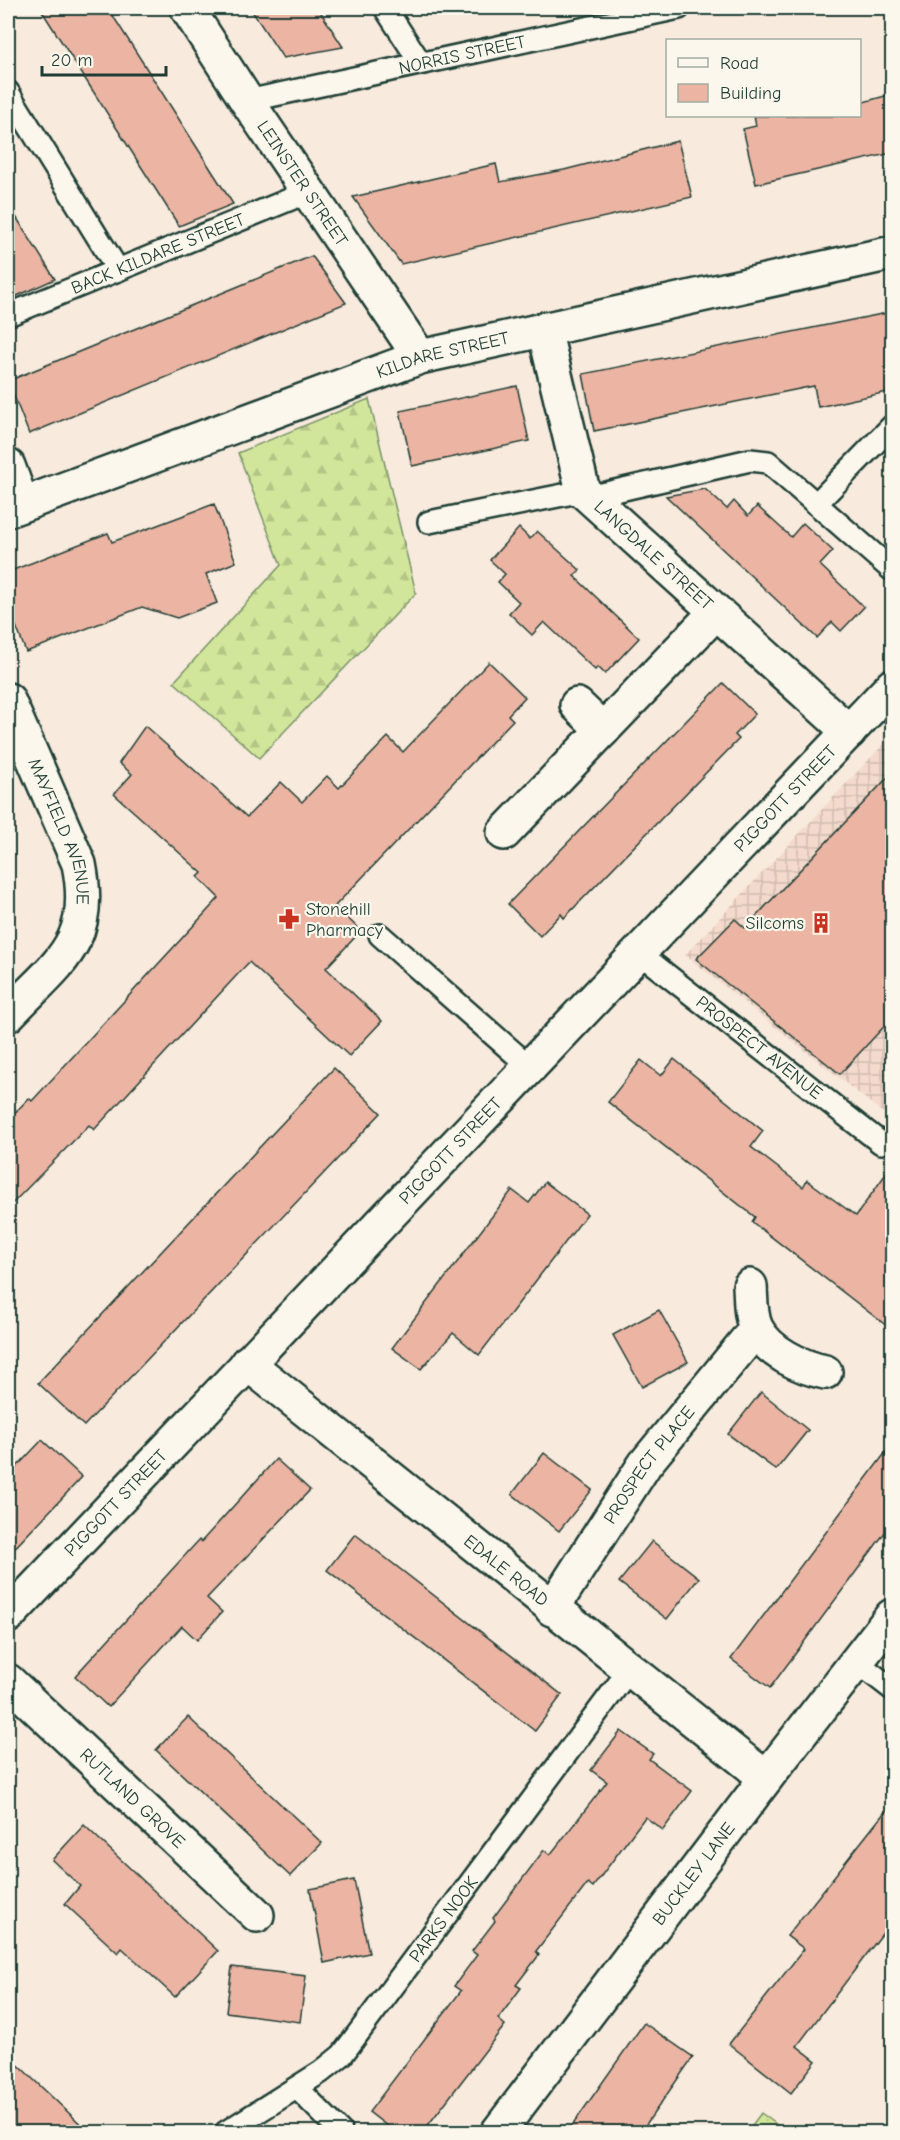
<svg xmlns="http://www.w3.org/2000/svg" width="900" height="2140" font-family="'Comic Neue',sans-serif">
<style>
.industrial{fill:url(#industrial-grid)}
.grass{fill:url(#grass-dots);stroke:#789268;stroke-width:1.5}
.forest{fill:url(#forest-firs);stroke:#789268;stroke-width:1.5}
.building{fill:#ecb4a3;stroke:#1f3d34;stroke-width:1.5}
.lines{fill:none;stroke-linecap:round;stroke-linejoin:round}
.service-casing{stroke:#1f3d34;stroke-width:26}
.minor-casing{stroke:#1f3d34;stroke-width:38}
.primary-casing{stroke:#1f3d34;stroke-width:38}
.service{stroke:#fbf7ec;stroke-width:21}
.minor{stroke:#fbf7ec;stroke-width:33}
.primary{stroke:#fbf7ec;stroke-width:33}
.labels{text-anchor:middle;dominant-baseline:central;stroke-width:4.5;stroke-linejoin:round;paint-order:stroke}
.street-label{font-size:18px;fill:#1f3d34;stroke:#fbf7ec}
.poi-label{font-size:18px;fill:#1f3d34;stroke:#fbf7ec;text-anchor:start}
</style>
<defs>
<pattern id="industrial-grid" width="8" height="8" patternUnits="userSpaceOnUse" patternTransform="scale(1.5)"><rect width="8" height="8" fill="#f4dacc"/><path d="M0 4h8M4 0v8" fill="none" stroke="#d1bcb0"/></pattern>
<pattern id="grass-dots" width="8" height="8" patternUnits="userSpaceOnUse" patternTransform="scale(1.5)"><rect width="8" height="8" fill="#d2e69b"/><path d="M2 2h.1M6 6h.1" fill="none" stroke="#b4c686" stroke-width="1.8" stroke-linecap="round"/></pattern>
<pattern id="forest-firs" width="22" height="20" patternUnits="userSpaceOnUse" patternTransform="scale(1.5)"><rect width="22" height="20" fill="#d2e69b"/><path d="M5 1l3.5 6h-7zM16 11l3.5 6h-7z" fill="#b4c686"/></pattern>
</defs>
<rect width="100%" height="100%" fill="#f8eadd"/>
<filter id="ink" filterUnits="userSpaceOnUse"><feTurbulence type="fractalNoise" baseFrequency=".0167" numOctaves="2"/><feDisplacementMap in="SourceGraphic" scale="12" xChannelSelector="R" yChannelSelector="G"/><feConvolveMatrix kernelMatrix="1 2 1 2 8 2 1 2 1" color-interpolation-filters="sRGB"/></filter>
<g filter="url(#ink)">
<path class="industrial" d="M892,735V1120L685,955Z"/>
<path class="grass" d="M761,2113L787,2132H747Z"/>
<path class="forest" d="M369,399L416,593L259,758L174,682L281,565L238,453Z"/>
<g class="building">
<path d="M40,8H108L233,204L179,226Z"/>
<path d="M250,8H318L343,47L283,58Z"/>
<path d="M892,94V153L756,184L743,129L756,126L754,116H860V103Z"/>
<path d="M678,141L692,197L401,264L353,197L496,164L500,182L564,170Z"/>
<path d="M8,204L55,279L8,300Z"/>
<path d="M312,256L346,303L29,434L8,381Z"/>
<path d="M892,312V391L818,407L814,386L594,431L583,374Z"/>
<path d="M517,386L529,441L412,466L400,411Z"/>
<path d="M705,489L727,509L734,501L748,516L757,506L791,537L803,523L833,551L820,565L864,607L841,631L832,622L817,638L666,496Z"/>
<path d="M214,504L236,562L206,574L217,603L177,618L142,607L26,652L8,605V572L108,533L112,542Z"/>
<path d="M519,528L530,539L537,531L580,570L574,576L639,638L605,674L598,667L595,670L544,622L532,635L509,613L519,602L498,582L505,574L490,560Z"/>
<path d="M489,662L525,697L508,715L513,720L335,906L361,931L326,968L382,1021L349,1056L249,962L94,1130L89,1125L8,1208V1120L29,1098L32,1101L219,898L198,877L202,873L114,794L132,774L119,763L145,726L247,817L281,782L302,802L327,776L339,788L388,737L403,752Z"/>
<path d="M723,683L755,714L735,735L739,739L564,918L561,914L540,936L508,904Z"/>
<path d="M892,773V1018L840,1074L696,959L735,919L745,928Z"/>
<path d="M674,1059L763,1131L751,1147L803,1187L807,1180L856,1216L892,1165V1330L752,1222L755,1217L608,1102L641,1060L661,1076Z"/>
<path d="M334,1068L381,1113L84,1426L38,1383Z"/>
<path d="M545,1182L587,1214L479,1355L453,1333L421,1369L392,1348L512,1190L529,1203Z"/>
<path d="M659,1310L688,1362L642,1387L613,1335Z"/>
<path d="M761,1392L808,1430L776,1470L728,1434Z"/>
<path d="M42,1440L82,1477L8,1555V1476Z"/>
<path d="M892,1444V1523L770,1688L731,1659Z"/>
<path d="M544,1453L592,1490L559,1531L512,1494Z"/>
<path d="M276,1459L310,1490L207,1598L222,1612L197,1640L182,1626L108,1707L75,1676L199,1540L201,1542Z"/>
<path d="M355,1534L562,1695L535,1731L327,1570Z"/>
<path d="M652,1541L699,1578L667,1619L619,1582Z"/>
<path d="M188,1717L322,1843L290,1876L156,1750Z"/>
<path d="M621,1731L653,1754L649,1759L692,1791L663,1830L645,1817L593,1887L588,1883L536,1951L539,1955L516,1985L521,1988L498,2019L505,2025L422,2133H396L369,2112L461,1991L454,1986L477,1955L472,1951L495,1921L493,1918L544,1850L550,1855L607,1782L591,1770Z"/>
<path d="M892,1803V1921L797,2046L816,2061L791,2093L729,2044L804,1949L787,1936Z"/>
<path d="M84,1825L218,1951L175,1997L122,1948L118,1953L65,1904L80,1886L52,1860Z"/>
<path d="M354,1880L369,1953L324,1963L310,1889Z"/>
<path d="M232,1967L306,1976L300,2022L226,2012Z"/>
<path d="M644,2023L693,2057L640,2133H567Z"/>
<path d="M8,2055L34,2080L90,2133H8Z"/>
</g>
<g class="lines">
<g class="service-casing">
<g id="service">
<path d="M385,8L420,62"/>
<path d="M8,92L118,270"/>
<path id="s1" d="M247,101L679,8"/>
<path id="s2" d="M8,315L308,192"/>
<path d="M589,497L750,460L768,462L892,570"/>
<path d="M816,504L892,426"/>
<path d="M429,522L583,491"/>
<path d="M380,935L530,1067"/>
<path id="s3" d="M639,953L881,1143"/>
<path d="M857,1662L892,1689"/>
<path d="M297,2088L341,2132"/>
<path id="s4" d="M226,2132L321,2072L342,2055L629,1670"/>
</g>
</g>
<g class="minor-casing">
<g id="minor">
<path id="s5" d="M187,8L247,101L420,357"/>
<path id="s6" d="M544,329L583,491L849,732"/>
<path d="M8,466L22,504"/>
<path id="s7" d="M8,510L420,357L892,253"/>
<path id="s8" d="M8,700L79,864C95,944 58,962 8,1015"/>
<path d="M577,705L603,730"/>
<path d="M504,833L716,612"/>
<path d="M750,1286C751,1300 750,1315 756,1328C768,1352 801,1367 825,1372"/>
<path id="s9" d="M247,1363L766,1778"/>
<path id="s10" d="M552,1609L645,1464L756,1329"/>
<path id="s11" d="M8,1616L892,686"/>
<path id="s12" d="M8,1681L257,1915"/>
</g>
</g>
<g class="primary-casing">
<g id="primary">
<path id="s13" d="M498,2132L766,1778L892,1616"/>
</g>
</g>
<use href="#service" class="service"/>
<use href="#minor" class="minor"/>
<use href="#primary" class="primary"/>
</g>
</g>
<defs>
<g id="pharmacy-bare" transform="scale(1.62)"><path d="M-2-6h4v4h4v4h-4v4h-4v-4h-4v-4h4Z" fill="#c8321e" stroke="#fbf7ec" stroke-width="2.5" paint-order="stroke"/></g>
<g id="building-bare" transform="scale(1.62)"><path d="M-4-6H4V6H1V3H-1V6H-4ZM-2.5-4.3h1.7v1.8h-1.7ZM.8-4.3h1.7v1.8H.8ZM-2.5-1h1.7V.8h-1.7ZM.8-1h1.7V.8H.8Z" fill="#c8321e" stroke="#fbf7ec" stroke-width="2.5" paint-order="stroke"/></g>
</defs>
<g fill-rule="evenodd">
<use href="#pharmacy-bare" x="289" y="919"/>
<use href="#building-bare" x="821" y="923"/>
</g>
<g class="labels">
<g class="street-label">
<text stroke="none"><textPath href="#s1" startOffset="220">NORRIS STREET</textPath></text>
<text stroke="none"><textPath href="#s5" startOffset="210">LEINSTER STREET</textPath></text>
<text stroke="none"><textPath href="#s2" startOffset="162">BACK KILDARE STREET</textPath></text>
<text stroke="none"><textPath href="#s7" startOffset="462">KILDARE STREET</textPath></text>
<text stroke="none"><textPath href="#s6" startOffset="262">LANGDALE STREET</textPath></text>
<text stroke="none"><textPath href="#s11" startOffset="1128">PIGGOTT STREET</textPath></text>
<text stroke="none"><textPath href="#s8" startOffset="142">MAYFIELD AVENUE</textPath></text>
<text stroke="none"><textPath href="#s3" startOffset="153">PROSPECT AVENUE</textPath></text>
<text stroke="none"><textPath href="#s11" startOffset="642">PIGGOTT STREET</textPath></text>
<text stroke="none"><textPath href="#s10" startOffset="174">PROSPECT PLACE</textPath></text>
<text stroke="none"><textPath href="#s11" startOffset="156">PIGGOTT STREET</textPath></text>
<text stroke="none"><textPath href="#s9" startOffset="332">EDALE ROAD</textPath></text>
<text stroke="none"><textPath href="#s12" startOffset="171">RUTLAND GROVE</textPath></text>
<text stroke="none"><textPath href="#s13" startOffset="324">BUCKLEY LANE</textPath></text>
<text stroke="none"><textPath href="#s4" startOffset="309">PARKS NOOK</textPath></text>
</g>
<g class="poi-label">
<text x="306" y="909">Stonehill<tspan x="306" dy="21">Pharmacy</tspan></text>
<text x="804" y="923" text-anchor="end">Silcoms</text>
</g>
</g>
<rect width="900" height="2140" fill="none" stroke="#fbf7ec" stroke-width="30"/>
<rect x="15" y="15" width="870" height="2110" fill="none" stroke="#1f3d34" stroke-width="2" filter="url(#ink)"/>
<rect x="666" y="39" width="195" height="78" fill="#fbf7ec" stroke="#a3ada2" stroke-width="1.5"/>
<rect x="678" y="58" width="30" height="9" fill="#fbf7ec" stroke="#a3ada2" stroke-width="1.5"/>
<text x="720" y="69" font-size="18" fill="#1f3d34">Road</text>
<rect x="678" y="84" width="30" height="18" fill="#ecb4a3" stroke="#a3ada2" stroke-width="1.5"/>
<text x="720" y="99" font-size="18" fill="#1f3d34">Building</text>
<path d="M42 66v9h124v-9" fill="none" stroke="#1f3d34" stroke-width="3"/>
<text x="51" y="66" font-size="18" fill="#1f3d34" stroke="#fbf7ec" stroke-width="4.5" paint-order="stroke">20 m</text>
</svg>
